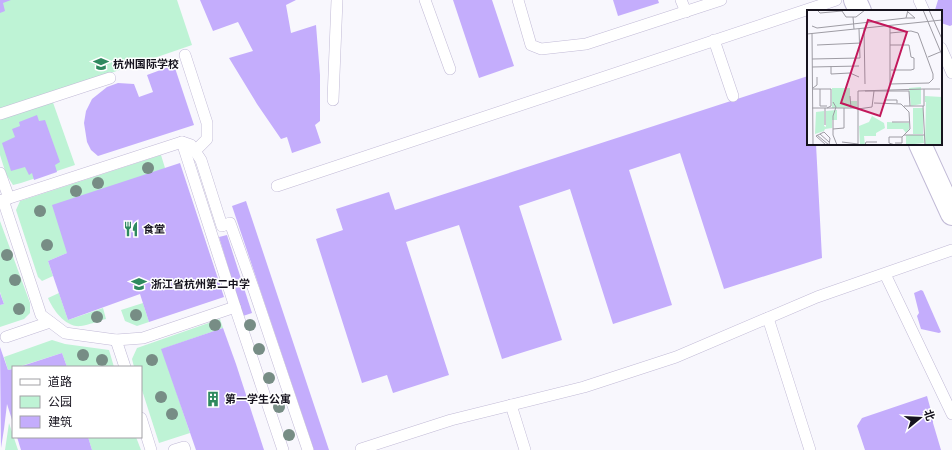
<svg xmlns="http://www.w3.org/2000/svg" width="952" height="450" font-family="'Source Serif 4','Noto Sans SC',serif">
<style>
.green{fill:#bef3d5}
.building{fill:#c4adfc}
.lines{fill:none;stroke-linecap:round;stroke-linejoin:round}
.lane-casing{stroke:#c1bad6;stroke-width:12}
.secondary-casing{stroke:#c1bad6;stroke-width:24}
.lane{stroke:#fff;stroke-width:11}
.secondary{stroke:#fff;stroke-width:22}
.tree{fill:#778d85}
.labels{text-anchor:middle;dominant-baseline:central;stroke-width:3;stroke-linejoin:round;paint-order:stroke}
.poi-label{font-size:11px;font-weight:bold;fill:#16131e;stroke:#fff;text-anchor:start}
.inset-road{fill:none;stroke:#9e9ca4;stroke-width:1}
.view{fill:#c2185b;fill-opacity:0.15;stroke:#c2185b;stroke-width:2}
.inset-edge{fill:none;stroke:#16131e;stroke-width:2}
</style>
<rect width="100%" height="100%" fill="#f8f7fd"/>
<g class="green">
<path d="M0,0H177L192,45L50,94L75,165L21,183L13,185L6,174L0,155Z"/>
<path d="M161,155L165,168L67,253L48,261L53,276L42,281L38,277L16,210L20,201Z"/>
<path d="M0,221L30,303V313L24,319L0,327V305L4,304L0,292Z"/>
<path d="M59,293L68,320L103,308L106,319C98,321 89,325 81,326C66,328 53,310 48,298Z"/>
<path d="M143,303L149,322L137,326L125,321L121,310Z"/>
<path d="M220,319L223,328L162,349L190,433L159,443L141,387V367H134L132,359L137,348Z"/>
<path d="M52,340L65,344L109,350L114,367H67L62,353L18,367H13V369L8,370L4,357Z"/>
<path d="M9,423L18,450H5Z"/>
<path d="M88,437H136L141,450H92Z"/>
</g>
<g class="building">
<path d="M0,0H11L3,3L5,11L0,13Z"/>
<path d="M200,0H296L286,5L291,33L316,25L320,75V121L315,125L321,143L292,153L287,137L281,139L257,104L229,58L253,51L238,22L213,31Z"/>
<path d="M453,0H492L514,66L479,78Z"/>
<path d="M613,0H658L659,3L618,16Z"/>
<path d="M938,0H952V25L950,26L941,23V11L935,10Z"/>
<path d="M174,65L194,125L98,156L91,150L87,142L84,123L86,111L92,99L107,87L118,83L134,84L139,97L153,92L147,75Z"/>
<path d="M808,76V144H816L822,258L724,289L680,153L629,170L672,305L613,324L570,189L519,206L562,340L502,359L459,225L406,242L449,375L393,393L387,375L362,383L316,239L343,230L336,209L389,192L395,210Z"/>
<path d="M37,115L39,121L45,120L60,162L55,165L57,172L34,180L32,173L29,175L25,167L11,171L2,143L15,137L12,129L20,126L19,122Z"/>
<path d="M180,163L224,297L149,322L140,294L68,320L48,261L67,253L52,205Z"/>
<path d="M246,201L329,450H314L232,206Z"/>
<path d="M227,235L252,313L243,316L219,237Z"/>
<path d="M921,290L923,291L941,332L939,333L921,329L917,316L919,313L914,293Z"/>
<path d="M0,293L4,304L0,305Z"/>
<path d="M223,328L236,364L264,450H196L161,349Z"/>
<path d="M0,347L8,370L13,369V423L7,404L4,429L1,448Z"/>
<path d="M62,353L67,367H19Z"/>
<path d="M927,396L933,418V423L941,450H865L857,426L862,418Z"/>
<path d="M17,437H88L92,450H21Z"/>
</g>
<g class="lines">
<g class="lane-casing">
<g id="lane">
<path d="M425,0L450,69"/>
<path d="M518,0L531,45L541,49L586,44L721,0"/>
<path d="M681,0L686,12"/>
<path d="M919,0L924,11"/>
<path d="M714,40L733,96"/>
<path d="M941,48L952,73"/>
<path d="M185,55L207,123V139L195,151"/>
<path d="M333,100L337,0"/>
<path d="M0,114L110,78"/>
<path d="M182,142L235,307L283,450"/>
<path d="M0,173L9,198"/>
<path d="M277,186L836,0"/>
<path d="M3,200L41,315L65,333L116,340L143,338L235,307"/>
<path d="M0,201L182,142L191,145L201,160L222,226L230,223L254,290L308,450"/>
<path d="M885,274L952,414"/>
<path d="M768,318L810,450"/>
<path d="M6,337L50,322"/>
<path d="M116,340L125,367"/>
<path d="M511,405L525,450"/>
<path d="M141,418L151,450"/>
<path d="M174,450L184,447L185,450"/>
<path d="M362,450L361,449L451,420L584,387L676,357L817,297L952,250"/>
</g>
</g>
<g class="secondary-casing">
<g id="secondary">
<path d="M855,0L860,11"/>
<path d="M920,144L952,214"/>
</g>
</g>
<use href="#lane" class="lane"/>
<use href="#secondary" class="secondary"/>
</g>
<g class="tree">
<circle cx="148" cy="168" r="6"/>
<circle cx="98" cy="183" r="6"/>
<circle cx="76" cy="191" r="6"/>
<circle cx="40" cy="211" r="6"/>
<circle cx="47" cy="245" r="6"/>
<circle cx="7" cy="255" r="6"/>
<circle cx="15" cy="280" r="6"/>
<circle cx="19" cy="309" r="6"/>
<circle cx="136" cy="315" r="6"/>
<circle cx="97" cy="317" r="6"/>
<circle cx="215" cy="325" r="6"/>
<circle cx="250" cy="325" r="6"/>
<circle cx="259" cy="349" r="6"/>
<circle cx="83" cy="355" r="6"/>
<circle cx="102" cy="360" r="6"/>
<circle cx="152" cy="360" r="6"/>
<circle cx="269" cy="378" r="6"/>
<circle cx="161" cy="397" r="6"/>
<circle cx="279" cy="407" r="6"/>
<circle cx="172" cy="414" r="6"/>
<circle cx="289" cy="435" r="6"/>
</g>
<defs>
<g id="school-bare" transform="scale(1.2)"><path d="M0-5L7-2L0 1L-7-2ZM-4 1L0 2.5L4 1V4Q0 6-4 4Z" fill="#2f895f" stroke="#fff" stroke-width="2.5" paint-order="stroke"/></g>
<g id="restaurant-bare" transform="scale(1.2)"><path d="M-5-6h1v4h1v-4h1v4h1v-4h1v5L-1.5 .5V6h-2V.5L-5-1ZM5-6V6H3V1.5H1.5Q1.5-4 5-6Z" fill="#2f895f" stroke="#fff" stroke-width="2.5" paint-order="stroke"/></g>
<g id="building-bare" transform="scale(1.2)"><path d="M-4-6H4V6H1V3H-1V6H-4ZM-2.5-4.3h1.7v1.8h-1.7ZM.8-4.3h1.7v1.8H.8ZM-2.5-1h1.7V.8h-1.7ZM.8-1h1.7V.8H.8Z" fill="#2f895f" stroke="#fff" stroke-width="2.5" paint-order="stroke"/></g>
</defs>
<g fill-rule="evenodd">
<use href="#school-bare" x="101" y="64"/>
<use href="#restaurant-bare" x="131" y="229"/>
<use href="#school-bare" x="139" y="284"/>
<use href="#building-bare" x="213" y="399"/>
</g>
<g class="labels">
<g class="poi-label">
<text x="113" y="64">杭州国际学校</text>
<text x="143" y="229">食堂</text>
<text x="151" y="284">浙江省杭州第二中学</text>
<text x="225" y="399">第一学生公寓</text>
</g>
</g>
<g transform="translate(807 10)">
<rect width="135" height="135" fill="#f8f7fd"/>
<path d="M114,77V94L104,96L102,78ZM25,78H43V91H50V97L25,98ZM118,86L135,87V135H118L119,92H121H118ZM106,98H116V124H106ZM30,100V110H25V118L18,119L17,121L8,124L9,102L17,101V116L19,117V101ZM65,106L77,113L78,118L69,123V126H57L58,135H53L52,116L62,112ZM80,112L102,113V119L99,123L96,119H80ZM99,125H116L117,133L99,135Z" fill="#bef3d5"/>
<path class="inset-road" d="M10,0L13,3L35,1L39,7H49L58,0M116,0L135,45M122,0L135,29M46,7L47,19M99,8H108L101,2M83,15V74L122,73L126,69V64L111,23L104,21L83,23M5,16L10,18L99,8L101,0M57,18L58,74M5,23L6,135M0,24L135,10M10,35L54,33M83,35H102L104,47L107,48V59L104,60H84M121,47L133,42M5,49L53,48L52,19M24,56V64L43,63L52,67M5,57L52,56M6,78L10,75V67M5,79H24V96L20,98M13,79V96H20M117,79H133M51,81L117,79V96H97M58,81H102L103,96M43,86L44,98M26,92L29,97L26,106V125L30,135M67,93L94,94L102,102L103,119L95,127H82V133L88,135M78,93V90H90V93M116,96L118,135M5,98H51M18,98V115M51,99L65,97L67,81M85,112H102M26,119L37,118V98M13,124L22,132M10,125L22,135M97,125H117M9,126L17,122L23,128L22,135M9,126L19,135M35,132L51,134M88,133H95V127M51,135V81M58,135L59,132H70"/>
<path class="view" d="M61,10L100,22L73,106L34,93Z"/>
<rect width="135" height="135" class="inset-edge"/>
</g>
<rect x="12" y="366" width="130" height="72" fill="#ffffff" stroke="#a2a1a5"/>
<rect x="20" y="379" width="20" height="6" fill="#ffffff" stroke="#a2a1a5"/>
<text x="48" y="386" font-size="12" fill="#16131e">道路</text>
<rect x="20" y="396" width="20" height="12" fill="#bef3d5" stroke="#a2a1a5"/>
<text x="48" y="406" font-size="12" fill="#16131e">公园</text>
<rect x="20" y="416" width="20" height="12" fill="#c4adfc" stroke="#a2a1a5"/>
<text x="48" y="426" font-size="12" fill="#16131e">建筑</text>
<g transform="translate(920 418) rotate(72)" stroke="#ffffff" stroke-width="3" paint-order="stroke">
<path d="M0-3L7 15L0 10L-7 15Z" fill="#16131e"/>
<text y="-6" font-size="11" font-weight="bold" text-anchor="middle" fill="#16131e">北</text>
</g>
</svg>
